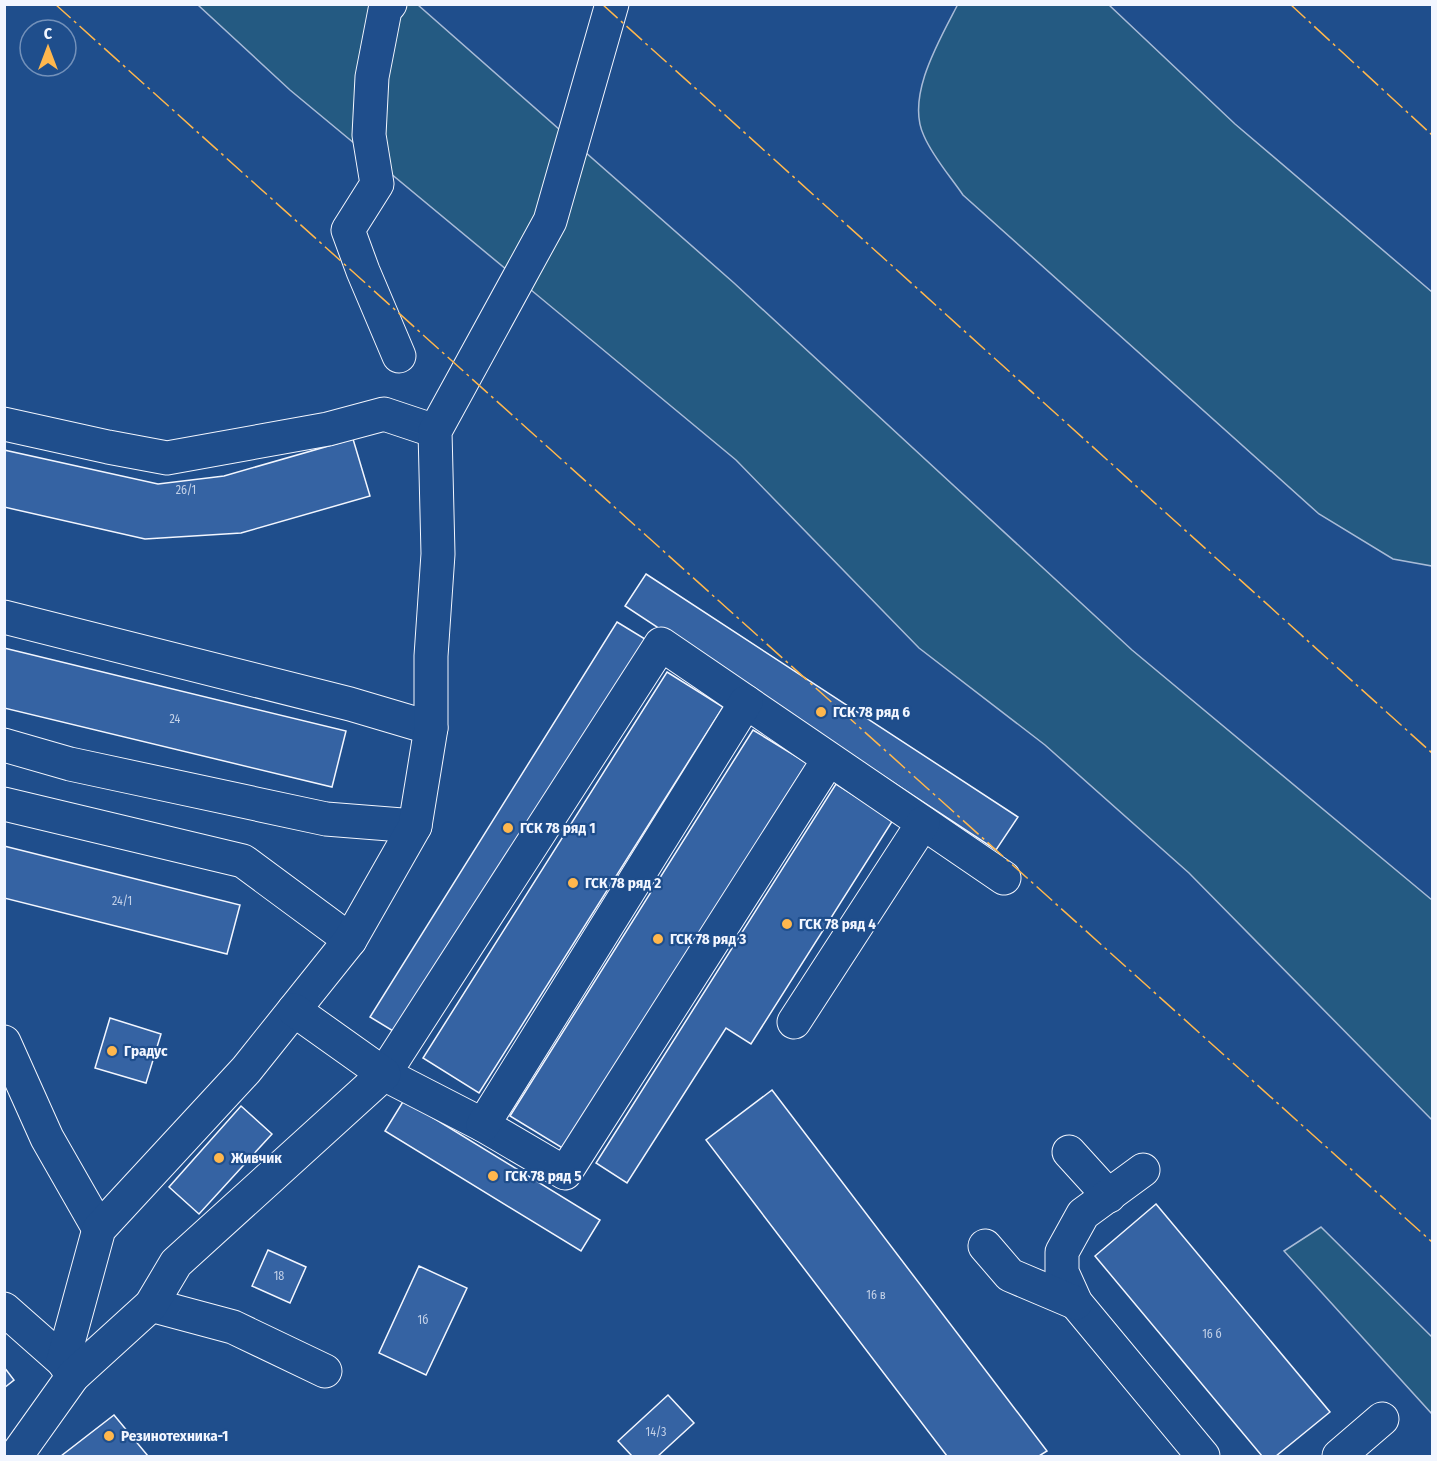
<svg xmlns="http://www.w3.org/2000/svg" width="1437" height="1461" font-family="'Fira Sans Condensed',sans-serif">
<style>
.green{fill:#245a82;stroke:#a8bbd7;stroke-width:1.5}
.building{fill:#3563a3;stroke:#f2f6ff;stroke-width:1.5}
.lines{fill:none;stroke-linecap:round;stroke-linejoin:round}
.minor-casing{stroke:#f2f6ff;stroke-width:35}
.minor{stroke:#1f4e8c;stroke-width:33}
.power{stroke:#ffb74d;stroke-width:1.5;stroke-dasharray:21 4.5 3 4.5;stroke-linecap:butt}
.poi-dot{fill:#ffb74d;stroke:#1f4e8c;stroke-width:2}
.labels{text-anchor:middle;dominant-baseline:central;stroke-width:4.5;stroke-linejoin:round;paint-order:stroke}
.number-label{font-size:12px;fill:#c3d1e8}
.poi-label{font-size:15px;font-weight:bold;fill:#f2f6ff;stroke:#1f4e8c;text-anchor:start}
</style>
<rect width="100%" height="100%" fill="#1f4e8c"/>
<g class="green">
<path d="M958,4L1109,5L1235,124L1432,292V566L1393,559L1319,514L963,195C950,176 933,157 924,136C905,97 940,39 958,4Z"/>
<path d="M198,5H418L734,283L1132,650L1432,900V1120L1189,873L1045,745L919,648L736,460L290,90Z"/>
<path d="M1321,1227L1432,1337V1414L1284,1251Z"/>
</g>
<g class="building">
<path d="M353,439L370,496L241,533L145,539L4,507V450L158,484L224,476Z"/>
<path d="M646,574L1018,817L996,850L625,606Z"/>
<path d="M617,622L645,639L398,1034L370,1017Z"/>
<path d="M4,648L346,731L332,787L4,708Z"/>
<path d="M667,672L723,707L479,1093L423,1058Z"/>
<path d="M753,730L807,763L564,1149L510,1116Z"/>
<path d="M836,784L893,820L751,1044L726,1028L627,1183L596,1163Z"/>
<path d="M4,846L240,905L227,954L4,898Z"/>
<path d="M110,1018L161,1034L146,1083L95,1068Z"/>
<path d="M772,1090L1047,1451L1039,1456H947L706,1140Z"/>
<path d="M404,1100L600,1220L581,1251L385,1131Z"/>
<path d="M241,1106L272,1134L199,1214L169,1187Z"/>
<path d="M1156,1204L1330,1412L1276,1456H1262L1095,1256Z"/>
<path d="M268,1250L306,1267L290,1303L252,1286Z"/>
<path d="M419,1266L467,1288L426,1375L379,1353Z"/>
<path d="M4,1367L14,1380L4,1388Z"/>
<path d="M668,1395L694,1423L658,1456H632L618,1441Z"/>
<path d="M114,1415L148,1456H61Z"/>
</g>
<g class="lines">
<g class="minor-casing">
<g id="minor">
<path d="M390,4L385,10L372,77L369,135L377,184L348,230L363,271L399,356"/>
<path d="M4,424L108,447L167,458L328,429L384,414L435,431"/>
<path d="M4,617L350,704L431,728"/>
<path d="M4,745L70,764L326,819L415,826"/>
<path d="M829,759L565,1173L483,1125L384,1074L661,644L1004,878"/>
<path d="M4,804L243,861L350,940"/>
<path d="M794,1022L923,823"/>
<path d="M4,1042L47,1138L99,1229"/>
<path d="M483,1125L746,702"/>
<path d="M1069,1152L1109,1196"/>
<path d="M1143,1170L1083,1214L1062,1252V1272L1076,1303L1203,1456"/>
<path d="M985,1246L1010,1275L1076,1303"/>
<path d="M151,1305L233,1327L325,1371"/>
<path d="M4,1309L63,1361"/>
<path d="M73,1376L63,1361L99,1229L246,1070L350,940L415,826L431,728V656L438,554L435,431L550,221L612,4"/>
<path d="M16,1456L73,1376L151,1305L176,1263L384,1074L294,1010"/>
<path d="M1339,1456L1382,1419"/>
</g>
</g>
<use href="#minor" class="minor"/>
<g class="power">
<path d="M55,4L1432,1242"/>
<path d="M602,4L1432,753"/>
<path d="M1290,4L1432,135"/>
</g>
</g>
<g class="poi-dot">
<circle cx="821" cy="712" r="6"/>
<circle cx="508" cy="828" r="6"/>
<circle cx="573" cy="883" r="6"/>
<circle cx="787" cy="924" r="6"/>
<circle cx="658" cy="939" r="6"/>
<circle cx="112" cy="1051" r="6"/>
<circle cx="219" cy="1158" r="6"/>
<circle cx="493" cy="1176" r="6"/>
<circle cx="109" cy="1436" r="6"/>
</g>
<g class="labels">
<g class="number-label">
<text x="186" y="490">26/1</text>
<text x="175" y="719">24</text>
<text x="122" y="901">24/1</text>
<text x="279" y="1276">18</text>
<text x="876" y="1295">16 в</text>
<text x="423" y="1320">1б</text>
<text x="1212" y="1334">16 б</text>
<text x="656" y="1432">14/3</text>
</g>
<g class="poi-label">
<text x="833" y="712">ГСК 78 ряд 6</text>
<text x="520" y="828">ГСК 78 ряд 1</text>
<text x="585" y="883">ГСК 78 ряд 2</text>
<text x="799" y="924">ГСК 78 ряд 4</text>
<text x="670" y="939">ГСК 78 ряд 3</text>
<text x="124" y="1051">Градус</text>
<text x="231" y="1158">Живчик</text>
<text x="505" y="1176">ГСК 78 ряд 5</text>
<text x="121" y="1436">Резинотехника-1</text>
</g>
</g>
<rect width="1437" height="1461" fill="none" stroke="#f2f6ff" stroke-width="12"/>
<g transform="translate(48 48)"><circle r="28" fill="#1f4e8c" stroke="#7391ba" stroke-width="1.5"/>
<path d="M0-4.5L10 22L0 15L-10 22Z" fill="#ffb74d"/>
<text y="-9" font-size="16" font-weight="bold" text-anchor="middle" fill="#f2f6ff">С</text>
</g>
</svg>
